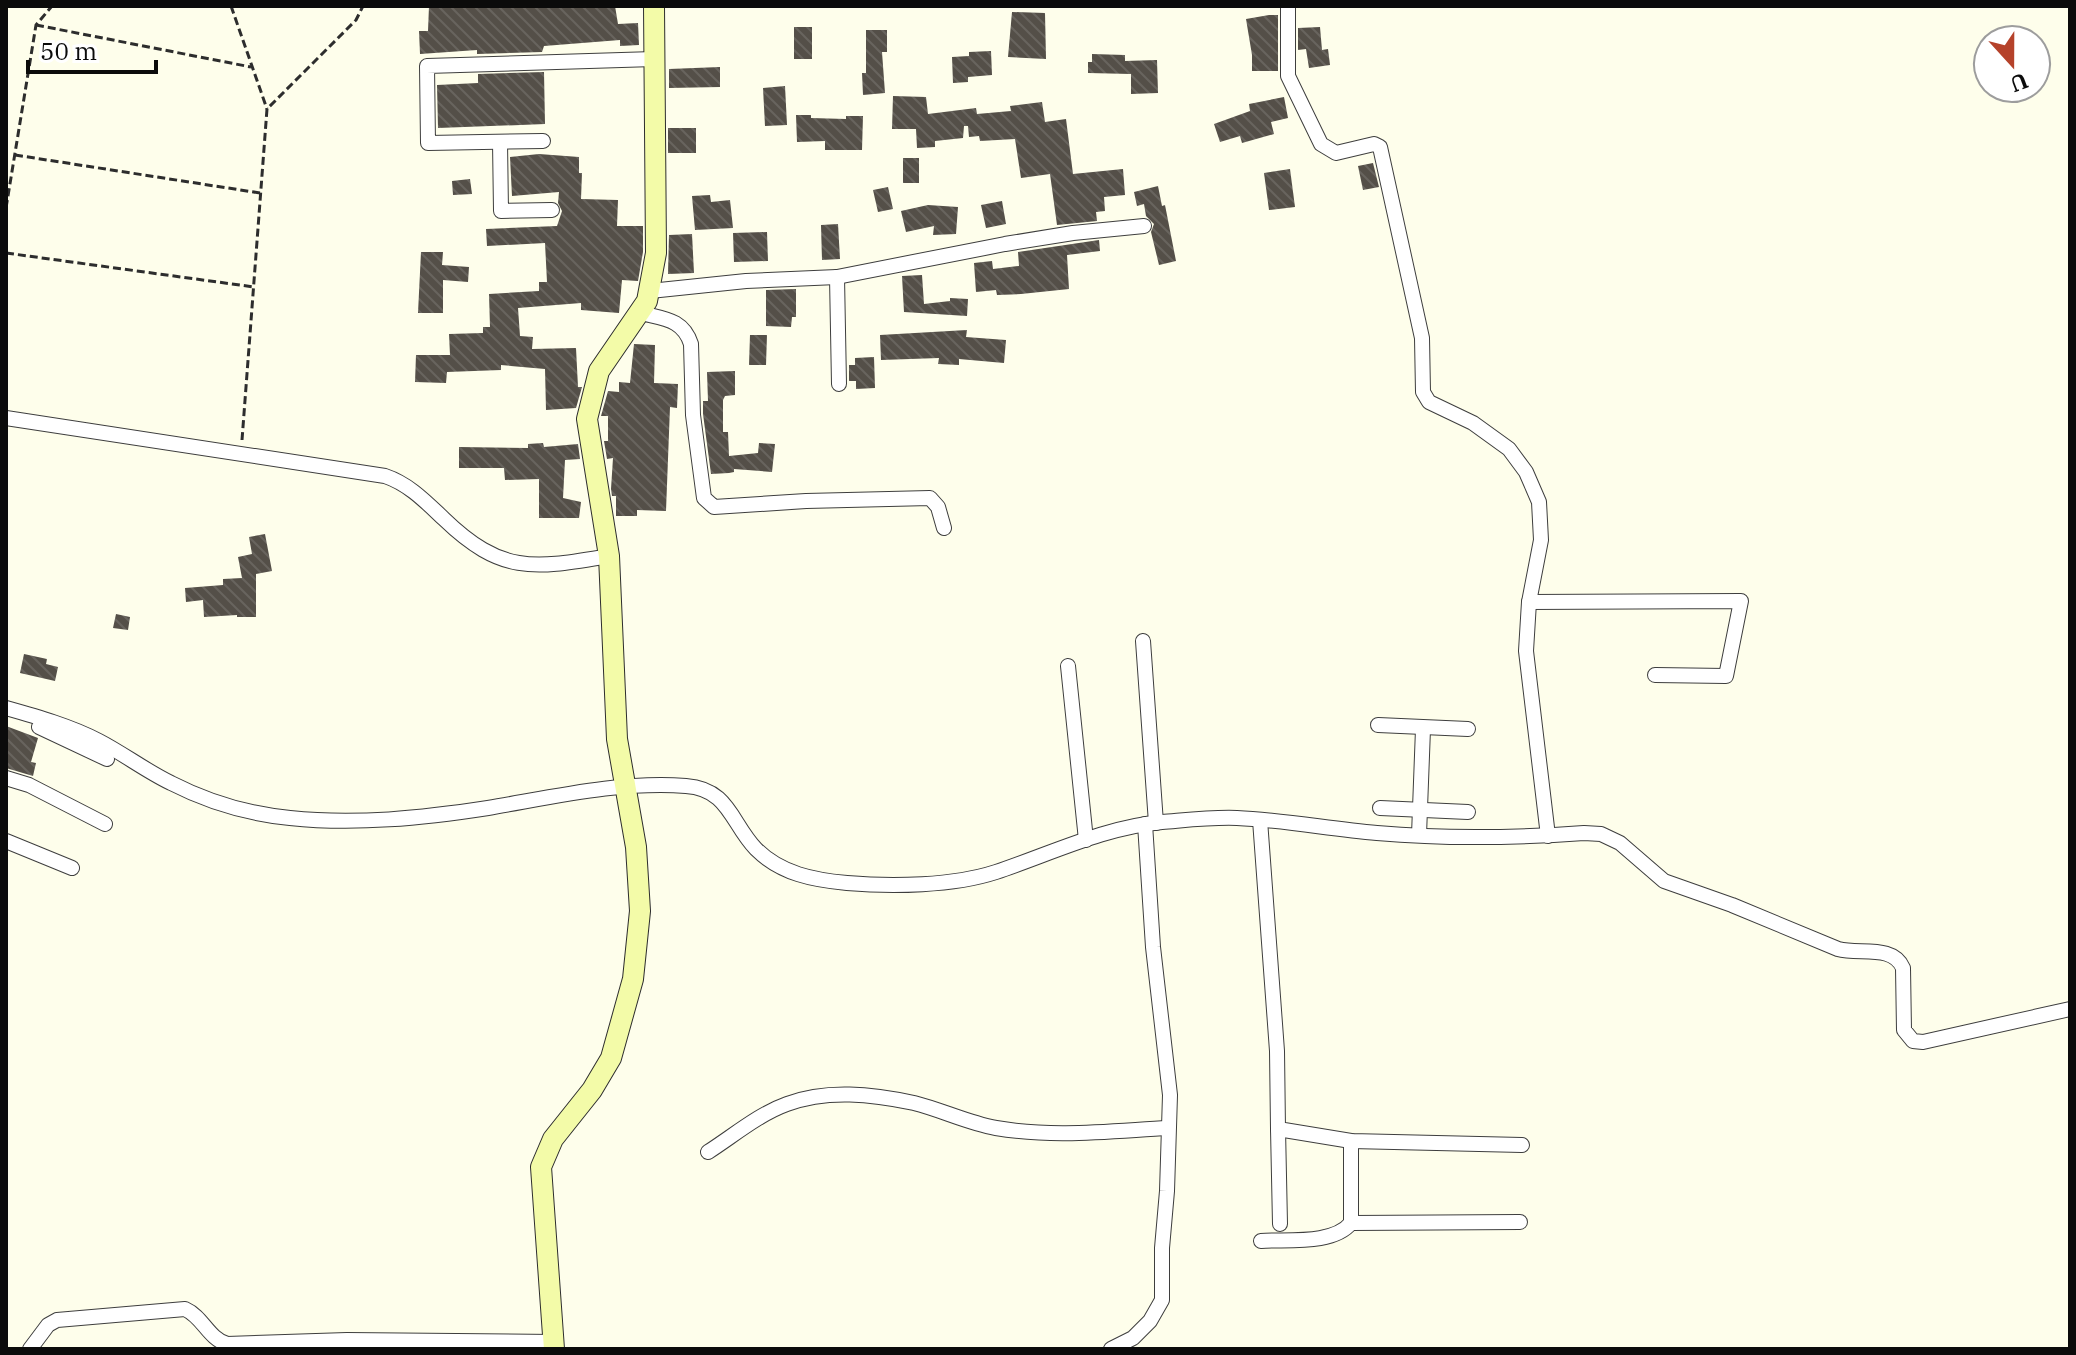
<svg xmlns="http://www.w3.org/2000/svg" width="2076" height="1355" font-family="'IBM Plex Serif',serif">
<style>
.building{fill:url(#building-back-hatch)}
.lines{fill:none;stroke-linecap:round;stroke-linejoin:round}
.street-casing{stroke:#3e3e3e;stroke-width:16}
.secondary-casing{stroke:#2d2d2d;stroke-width:22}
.path{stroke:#2d2d2d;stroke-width:3;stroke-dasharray:8 4;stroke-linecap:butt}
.street{stroke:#fff;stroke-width:14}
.secondary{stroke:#f3fba8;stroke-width:20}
</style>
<defs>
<pattern id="building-back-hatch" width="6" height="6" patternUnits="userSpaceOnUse" patternTransform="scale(2)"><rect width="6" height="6" fill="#544f48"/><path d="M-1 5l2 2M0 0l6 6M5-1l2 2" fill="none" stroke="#68645e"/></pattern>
</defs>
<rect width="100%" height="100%" fill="#fefeeb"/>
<g class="building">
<path d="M429,6H615L618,24L638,23L639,45L620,46V40L544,46L542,52L477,54V50L420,54L419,31H428Z"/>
<path d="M1012,12L1045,13L1046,59L1008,57Z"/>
<path d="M1269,15H1278V71H1252V55L1246,19Z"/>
<rect x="794" y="27" width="18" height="32"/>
<path d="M1320,27L1322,50L1328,49L1330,65L1309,68L1306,49L1298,50V28Z"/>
<path d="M866,30H887V52H882L885,93L863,95L862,73H866Z"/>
<path d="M991,51L992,75L968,77V82L953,83L952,57L969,56V52Z"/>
<path d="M1092,54L1125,55V61L1157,60L1158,93L1131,94V74L1088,73V62H1092Z"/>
<path d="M720,67V87L669,88V69Z"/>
<path d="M544,72L545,124L438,128L437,85L478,83V74Z"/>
<path d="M785,86L787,125L765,126L763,88Z"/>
<path d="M893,96L926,97L928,114L976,108L977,114L1011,111L1010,106L1042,102L1045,122L1066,119L1073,174L1123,169L1125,195L1104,197L1105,211L1096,212L1097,221L1057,225L1050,174L1021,178L1015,139L980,141L979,136L969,137L968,126H964L963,138L935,141V147L917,148L916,129H892Z"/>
<path d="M1284,97L1288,118L1271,122L1274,134L1242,143L1240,136L1220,142L1214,124L1250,111L1249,104Z"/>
<path d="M796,115H811V118L846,119V116H863L862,150H825V141L797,142Z"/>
<rect x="668" y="128" width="28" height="25"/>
<path d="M539,154L579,157V173H582L581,199L618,200L617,226H643V252L638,281L622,280L619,313L581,310V303L518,308L520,336L533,337L532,349L576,348L578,387H582L576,408L546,410L545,369L501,365V370L447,372L446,383L415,382L416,355H450L449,334L483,333V327H490L489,294L539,291V282H547L545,243L487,246L486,229L557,226L562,211L558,203L559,192L512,196L510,157Z"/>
<rect x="903" y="158" width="16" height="25"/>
<path d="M1373,163L1379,187L1363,190L1358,166Z"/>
<path d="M1290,169L1295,207L1269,210L1264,173Z"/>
<path d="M470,179L472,194L453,195L452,181Z"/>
<path d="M1158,186L1162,206L1165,205L1176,261L1159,265L1151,232L1154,224L1146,216L1144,204L1137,206L1134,192Z"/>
<path d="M888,187L893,209L878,212L873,190Z"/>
<path d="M710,195L711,202L730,200L733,228L695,230L692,196Z"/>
<path d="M1002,201L1006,224L986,228L981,205Z"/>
<path d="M928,205L958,207L956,234L933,235L934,226L906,232L901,211Z"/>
<path d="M838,224L840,259L822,260L821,225Z"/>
<path d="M767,232L768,261L734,262L733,233Z"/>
<path d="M692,234L694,273L668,274L669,235Z"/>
<path d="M1099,240L1100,251L1067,255L1069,289L1021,294L997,295L996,290L976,292L974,263L992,261L993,269L1019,266L1018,252Z"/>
<path d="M421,252H443L442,265L469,267L468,282L443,280V313H418Z"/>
<path d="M922,275L924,304L950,301V298L968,299L967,316L904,312L902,276Z"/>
<path d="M796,289V317H792L791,327L766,326V290Z"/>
<path d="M967,330L966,337L1006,340L1004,363L959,359V365L938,364L939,358L881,360L880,335Z"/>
<path d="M750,335H767L766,365H749Z"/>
<path d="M634,344L655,345L654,383L678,384L677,408L670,407L666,511L637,510V516H616V496H612L611,489L613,458L607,459L604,441H608V416H601L608,391L619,392V382L630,383Z"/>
<path d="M874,357L875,388L856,389V381H849V365H855V358Z"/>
<path d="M735,371V395L725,396L723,400V432H728L729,456L758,453L759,443L775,444L772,472L734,469V472L729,473L711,474L703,414V401H708L707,372Z"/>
<path d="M543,443L544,447L578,444L580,459L565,460L563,498L581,502L579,518H539V479L505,480L504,468H459V447L528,448V444Z"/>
<path d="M265,534L272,571L256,574V617H237V615L204,617L203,600L186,602L185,588L223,585V579L242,578L238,557L252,554L249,537Z"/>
<path d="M116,614L130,617L128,630L113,628Z"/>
<path d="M24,654L47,659L46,664L58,667L55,681L20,673Z"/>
<path d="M6,726L38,738L31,762L36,763L33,776L6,768Z"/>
</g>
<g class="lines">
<g class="street-casing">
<g id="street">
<path d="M1288,6V76L1321,144L1336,153L1374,144L1380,147L1422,338L1423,392L1429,402L1473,423L1509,449L1526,472L1539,502L1541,540L1529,602L1526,651L1548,836"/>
<path d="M543,141L428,143L427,66L654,59"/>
<path d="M500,142L501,211L552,210"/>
<path d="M837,277L839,384"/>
<path d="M650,291L746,281L837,277L1005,244L1073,233L1144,226"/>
<path d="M641,313C664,319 683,319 691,344L693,415L704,498L714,507L806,501L930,498L938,507L944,528"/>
<path d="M6,418L385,476C409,484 426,502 444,519C503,576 536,568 609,556"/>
<path d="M1529,602L1741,601L1726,676L1655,675"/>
<path d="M1143,641L1156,823"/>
<path d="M1068,666L1086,840"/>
<path d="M6,708C38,717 70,726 99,741C124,754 146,771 171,783C208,802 249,814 290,818C355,825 423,818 488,808C553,797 620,781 686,786C729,789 731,823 756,849C781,874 814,880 847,883C892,887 953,886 996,872C1050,854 1105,827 1162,822C1187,820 1212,817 1237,818C1284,820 1330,829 1377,833C1445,839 1515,838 1584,833L1601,834L1620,843L1664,881L1732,905L1838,949C1859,955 1893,944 1903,968L1904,1030L1913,1041L1923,1042L2070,1009"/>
<path d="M1378,725L1468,729"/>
<path d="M39,727L107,759"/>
<path d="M6,778L29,785L105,824"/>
<path d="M1380,808L1468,812"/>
<path d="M1260,820L1277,1051L1278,1129L1351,1141L1522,1145"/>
<path d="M1419,835L1423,729"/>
<path d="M6,841L72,868"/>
<path d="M1278,1129L1280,1224"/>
<path d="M708,1152C733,1136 759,1114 787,1104C827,1089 872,1094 914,1103C942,1110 968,1123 996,1128C1053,1138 1111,1131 1168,1128"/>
<path d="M1351,1223V1141"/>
<path d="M1261,1241C1287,1239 1333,1245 1351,1223L1520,1222"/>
<path d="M30,1349L48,1325L57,1320L185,1309C203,1317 208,1338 227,1344L347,1340L554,1342"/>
<path d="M1111,1349L1133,1338L1150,1321L1162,1300V1248L1167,1191L1170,1095L1153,947L1145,824"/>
</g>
</g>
<g class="secondary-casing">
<path id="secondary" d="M554,1349L541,1167L553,1139L592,1090L611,1058L633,979L640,911L636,847L617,739L609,556L587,419L599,371L647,301L656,253L654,6"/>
</g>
<g class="path">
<path d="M231,6L267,109"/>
<path d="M36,25L251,67"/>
<path d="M15,155L260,193"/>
<path d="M6,208L36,25L52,6"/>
<path d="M6,253L254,287"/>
<path d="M242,440L267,109L356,20L363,6"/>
</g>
<use href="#street" class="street"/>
<use href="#secondary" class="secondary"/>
</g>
<rect width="2076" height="1355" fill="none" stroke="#0b0b0b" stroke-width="16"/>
<g transform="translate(2012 64) rotate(159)"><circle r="38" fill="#ffffff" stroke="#9d9d9d" stroke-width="2"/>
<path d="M0-6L14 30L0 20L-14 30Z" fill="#b5422a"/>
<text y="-12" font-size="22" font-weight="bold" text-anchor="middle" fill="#0b0b0b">U</text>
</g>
<path d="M28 60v12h128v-12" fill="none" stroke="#0b0b0b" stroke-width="4"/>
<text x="40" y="60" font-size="24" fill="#0b0b0b" stroke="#ffffff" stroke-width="6" paint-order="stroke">50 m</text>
</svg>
